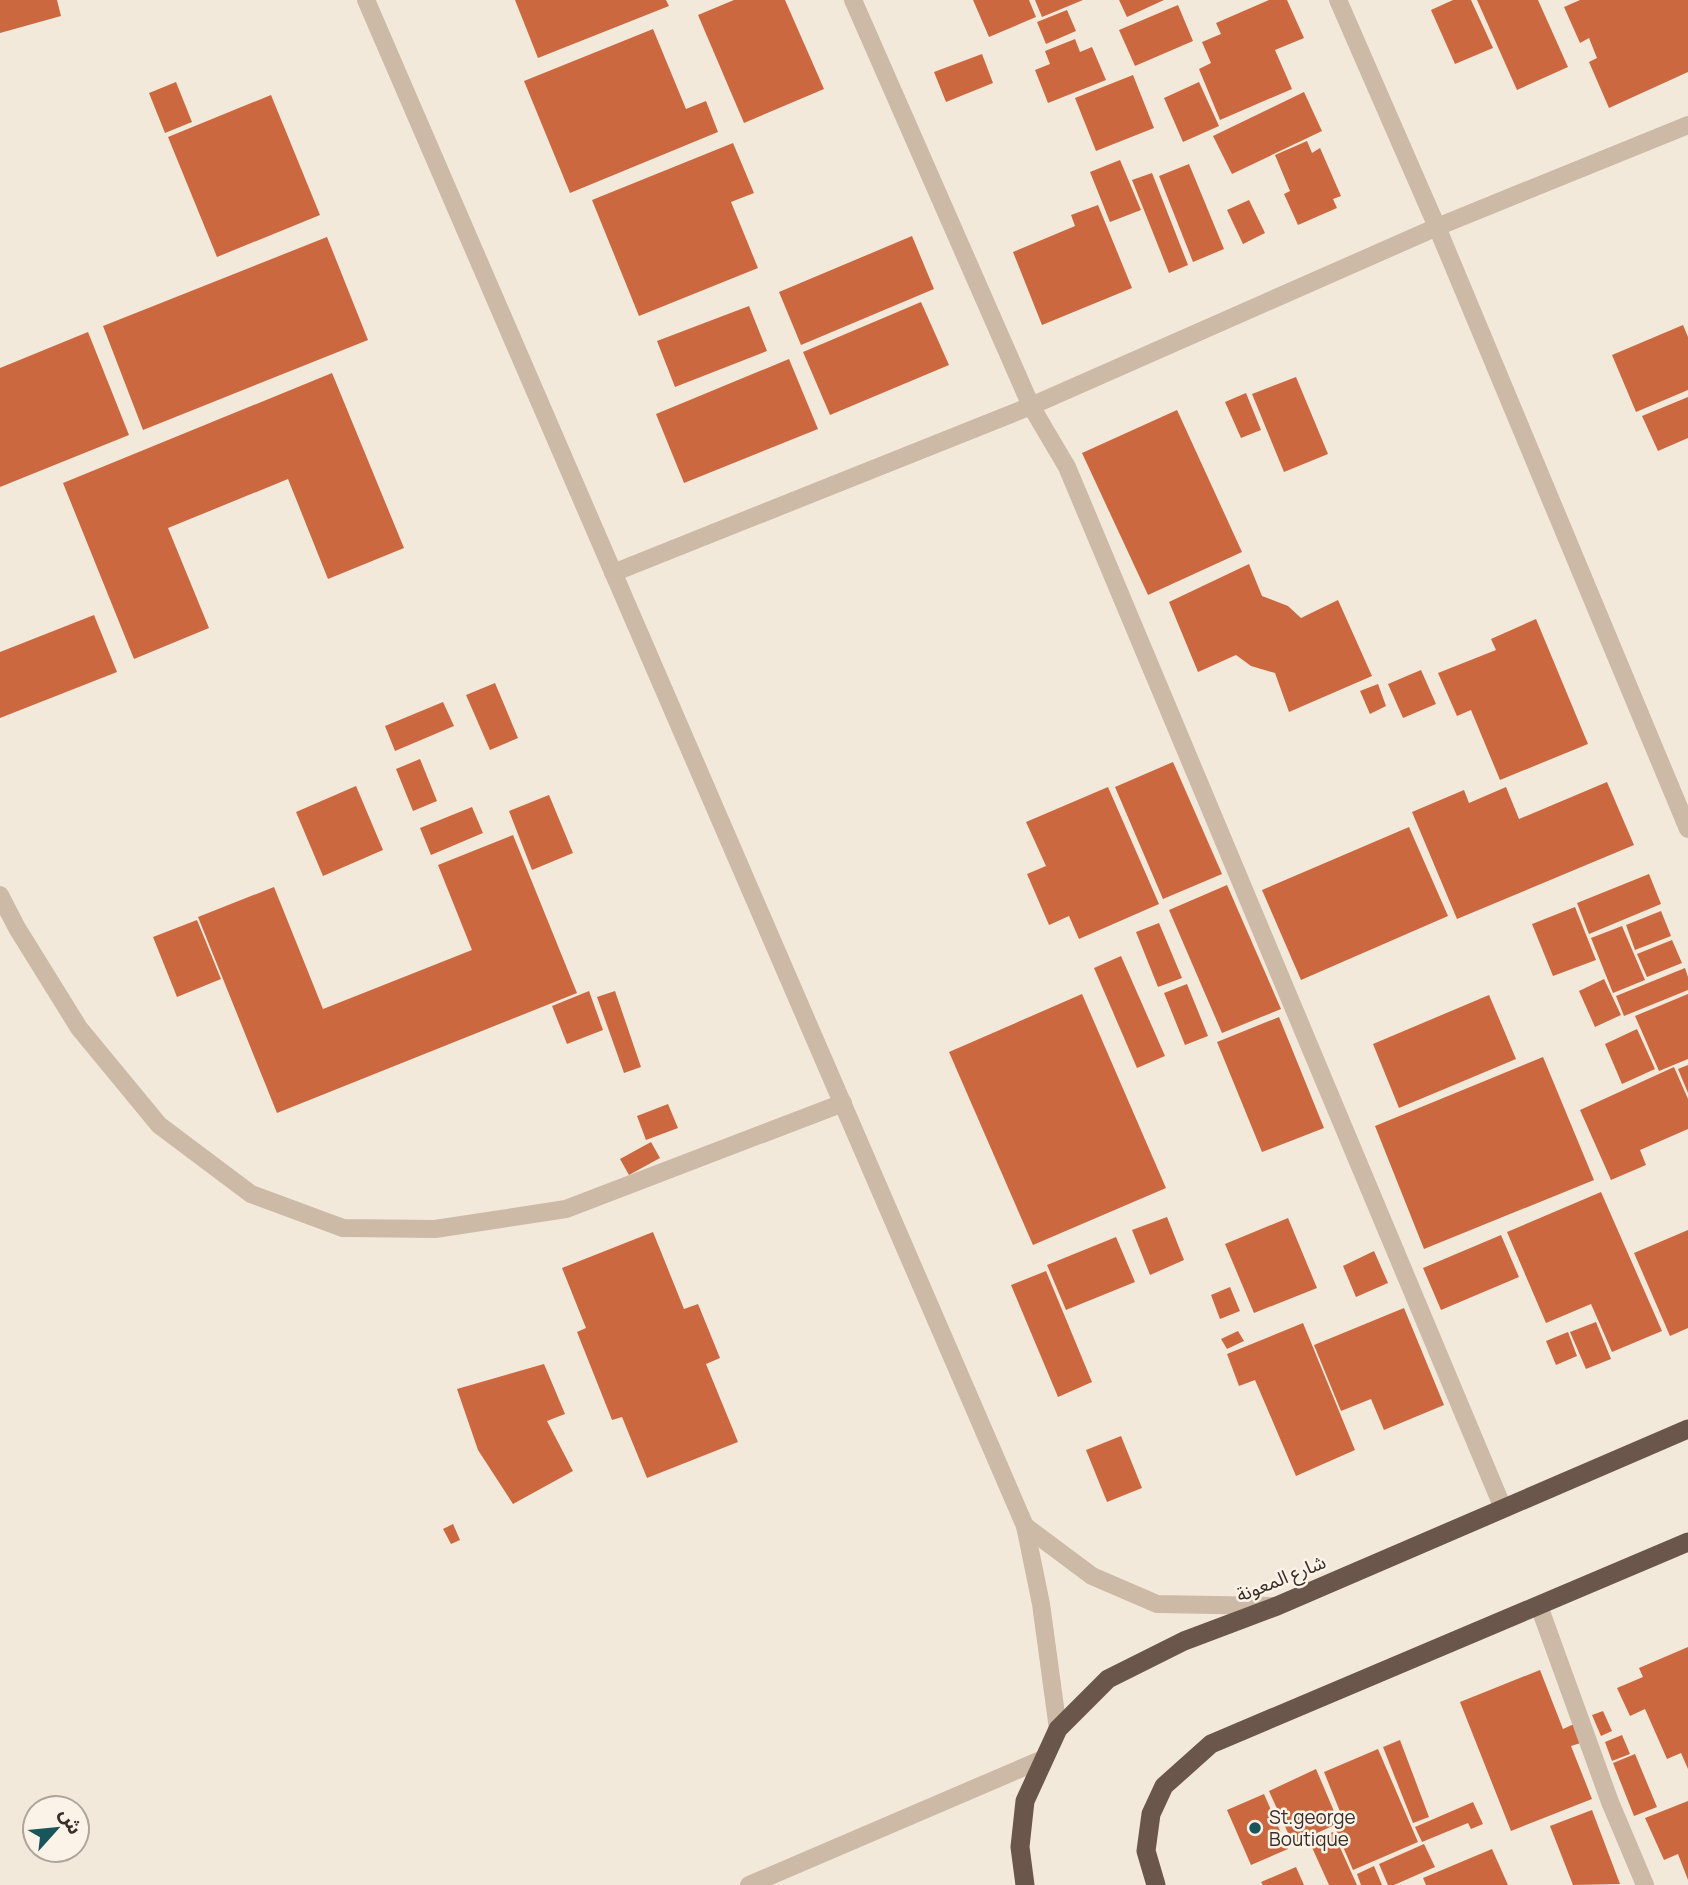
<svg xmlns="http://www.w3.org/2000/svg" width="1688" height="1885" font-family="Manrope,'Noto Sans Arabic',sans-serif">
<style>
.building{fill:#cc6840}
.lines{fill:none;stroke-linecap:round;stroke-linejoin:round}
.minor{stroke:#ccb9a6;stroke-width:18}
.tertiary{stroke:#ccb9a6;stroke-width:18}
.trunk{stroke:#6a564b;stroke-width:19}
.poi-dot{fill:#1b555c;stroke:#fbf3e8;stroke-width:2.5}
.labels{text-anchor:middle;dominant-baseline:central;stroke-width:5;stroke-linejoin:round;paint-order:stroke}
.street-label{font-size:19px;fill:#382d28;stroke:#fbf3e8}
.poi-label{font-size:19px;fill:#382d28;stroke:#fbf3e8;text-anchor:start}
</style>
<rect width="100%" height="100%" fill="#f3e9db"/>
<g class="building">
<path d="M0,0H57L61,16L0,33Z"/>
<path d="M515,0H666L669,6L538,58Z"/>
<path d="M734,0H785L824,89L744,123L698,15Z"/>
<path d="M973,0H1029L1036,17L989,37Z"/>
<path d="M1035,0H1083L1042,17Z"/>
<path d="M1119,0H1164L1127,17Z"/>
<path d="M1269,0H1287L1304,38L1275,50L1292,89L1220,120L1199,69L1211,63L1202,42L1221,34L1216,23Z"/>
<path d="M1453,0H1471L1493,48L1455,64L1431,10Z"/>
<path d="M1477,0H1538L1568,67L1517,90Z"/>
<path d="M1580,0H1688V72L1609,108L1589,62L1597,58L1589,38L1580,43L1564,7Z"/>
<path d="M1178,5L1193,41L1135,66L1119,30Z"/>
<path d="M1067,10L1076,31L1046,44L1037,22Z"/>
<path d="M653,29L686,109L706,101L718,132L570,193L524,81Z"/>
<path d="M1075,39L1080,52L1092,47L1106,80L1048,103L1035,70L1050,64L1045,51Z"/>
<path d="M982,54L993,83L946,102L934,72Z"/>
<path d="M1133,75L1154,128L1096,151L1075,98Z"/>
<path d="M176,82L192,122L165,133L149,93Z"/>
<path d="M1199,82L1219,126L1183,142L1164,98Z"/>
<path d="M1304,92L1322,131L1232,174L1213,136Z"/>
<path d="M271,95L320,215L217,257L168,137Z"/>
<path d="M1307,141L1312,153L1320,148L1341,196L1333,199L1337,208L1298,225L1284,194L1290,191L1275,155Z"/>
<path d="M733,143L754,193L731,202L758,268L639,316L592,200Z"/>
<path d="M1120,160L1141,210L1110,222L1090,172Z"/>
<path d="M1189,164L1224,249L1193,262L1159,176Z"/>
<path d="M1152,173L1188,265L1169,273L1132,180Z"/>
<path d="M1249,200L1265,233L1243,244L1227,210Z"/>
<path d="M1098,205L1132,288L1042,325L1013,252L1075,226L1071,215Z"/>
<path d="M912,236L934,289L801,345L779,292Z"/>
<path d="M327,237L368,340L143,430L103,326Z"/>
<path d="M921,302L949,365L830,415L803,352Z"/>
<path d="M749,306L767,351L675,387L657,341Z"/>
<path d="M1683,325L1688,337V390L1636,412L1612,355Z"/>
<path d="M88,332L129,435L0,487V368Z"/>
<path d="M789,359L818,429L684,483L656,414Z"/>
<path d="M332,373L404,548L328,579L288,479L168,528L209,628L134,659L63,483Z"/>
<path d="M1296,377L1328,454L1284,472L1252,394Z"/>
<path d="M1246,393L1261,430L1241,438L1225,402Z"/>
<path d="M1688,397V438L1658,451L1642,416Z"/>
<path d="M1177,410L1242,552L1148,595L1082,453Z"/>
<path d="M1249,564L1262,596L1288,606L1301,618L1338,600L1372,676L1289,712L1275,673L1251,666L1236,655L1198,672L1169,602Z"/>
<path d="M94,615L117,672L0,718V652Z"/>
<path d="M1536,619L1588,744L1500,780L1471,710L1457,716L1438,673L1496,650L1491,639Z"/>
<path d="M1421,670L1436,704L1403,718L1388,684Z"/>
<path d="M495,683L518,738L490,750L466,695Z"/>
<path d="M1378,684L1386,706L1370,714L1360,691Z"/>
<path d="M443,702L454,726L395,751L385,726Z"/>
<path d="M420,759L437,801L413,811L396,769Z"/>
<path d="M1173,762L1222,874L1163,899L1115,787Z"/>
<path d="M1607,782L1634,845L1457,919L1412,812L1464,790L1469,803L1506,787L1519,819Z"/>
<path d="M356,786L383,850L323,876L296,812Z"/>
<path d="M1108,787L1159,904L1079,939L1069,916L1049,925L1027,874L1046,866L1026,822Z"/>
<path d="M549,795L573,853L532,870L509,811Z"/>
<path d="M472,807L483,833L431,855L420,828Z"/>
<path d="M1409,827L1448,916L1301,980L1262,890Z"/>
<path d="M513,835L577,993L277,1113L198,917L274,887L323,1009L472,950L438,865Z"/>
<path d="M1649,874L1661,904L1589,934L1577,903Z"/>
<path d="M1227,885L1281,1009L1222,1033L1169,910Z"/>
<path d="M1575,907L1596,960L1553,976L1532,924Z"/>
<path d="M1661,911L1671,936L1635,950L1626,925Z"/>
<path d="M197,920L221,979L177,997L153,937Z"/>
<path d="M1159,923L1182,978L1158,987L1136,932Z"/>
<path d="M1622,926L1645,980L1613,993L1591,938Z"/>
<path d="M1672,940L1682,963L1647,977L1637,954Z"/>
<path d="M1121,956L1165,1056L1137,1068L1094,968Z"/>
<path d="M1685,968L1688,977V990L1624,1016L1616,996Z"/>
<path d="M1604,979L1621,1015L1595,1027L1579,991Z"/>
<path d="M1187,984L1208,1036L1185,1045L1164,993Z"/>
<path d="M589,991L603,1030L567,1044L552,1006Z"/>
<path d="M615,991L641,1067L624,1073L597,997Z"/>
<path d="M1082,994L1166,1188L1033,1245L949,1052Z"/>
<path d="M1688,994V1059L1659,1071L1635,1016Z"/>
<path d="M1489,995L1516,1059L1399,1108L1373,1044Z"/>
<path d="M1279,1017L1324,1128L1262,1152L1217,1042Z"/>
<path d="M1637,1029L1655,1069L1622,1084L1605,1044Z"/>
<path d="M1543,1057L1594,1180L1424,1249L1375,1126Z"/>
<path d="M1688,1065V1093L1678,1069Z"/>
<path d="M1674,1067L1688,1099V1129L1640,1150L1646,1165L1611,1180L1580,1110Z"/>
<path d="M668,1104L678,1128L646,1140L637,1116Z"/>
<path d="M651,1142L660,1158L629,1175L620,1159Z"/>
<path d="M1601,1192L1662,1331L1612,1352L1591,1304L1546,1323L1507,1232Z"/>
<path d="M1167,1217L1184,1260L1150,1275L1132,1230Z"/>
<path d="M1288,1218L1317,1288L1254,1313L1225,1244Z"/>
<path d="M1688,1230V1328L1670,1336L1634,1253Z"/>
<path d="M653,1232L684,1309L698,1304L720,1358L706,1364L738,1442L647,1478L622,1417L612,1420L577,1332L586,1328L562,1268Z"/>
<path d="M1501,1235L1519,1277L1441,1310L1423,1268Z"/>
<path d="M1116,1237L1135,1282L1066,1310L1047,1265Z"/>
<path d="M1374,1251L1388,1283L1356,1297L1343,1266Z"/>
<path d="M1046,1271L1092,1382L1058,1397L1011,1285Z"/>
<path d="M1230,1287L1240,1311L1220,1319L1211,1295Z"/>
<path d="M1404,1308L1444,1405L1384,1430L1371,1399L1341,1411L1314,1345Z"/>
<path d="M1596,1322L1611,1359L1586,1369L1570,1332Z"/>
<path d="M1303,1323L1355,1450L1296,1476L1255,1380L1239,1386L1227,1354Z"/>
<path d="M1238,1331L1244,1341L1227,1349L1221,1339Z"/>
<path d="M1568,1332L1577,1356L1556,1365L1546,1341Z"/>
<path d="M544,1364L565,1414L547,1421L573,1471L513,1504L478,1450L457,1389Z"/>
<path d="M1121,1436L1142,1488L1107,1502L1086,1450Z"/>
<path d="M453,1524L460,1540L451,1544L443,1529Z"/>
<path d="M1688,1647V1769L1681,1753L1667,1759L1645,1709L1630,1716L1617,1688L1643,1677L1639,1668Z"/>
<path d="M1540,1670L1563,1729L1576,1723L1584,1742L1571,1746L1592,1799L1511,1831L1460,1702Z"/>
<path d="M1603,1711L1612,1731L1601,1736L1592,1715Z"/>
<path d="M1622,1735L1630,1754L1612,1761L1605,1742Z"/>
<path d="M1400,1740L1429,1817L1413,1823L1383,1747Z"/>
<path d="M1378,1749L1418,1842L1353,1870L1335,1828L1345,1824L1324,1772Z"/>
<path d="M1635,1754L1657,1807L1634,1816L1613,1763Z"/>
<path d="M1316,1769L1339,1823L1293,1844L1269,1791Z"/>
<path d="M1264,1794L1288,1849L1251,1865L1227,1810Z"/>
<path d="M1688,1801V1880L1678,1854L1664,1860L1645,1818Z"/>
<path d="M1473,1802L1483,1824L1471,1829L1468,1823L1422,1842L1415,1827Z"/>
<path d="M1592,1810L1620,1884L1573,1885L1550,1826Z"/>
<path d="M1333,1832L1357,1885H1329L1310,1843Z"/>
<path d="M1424,1844L1435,1867L1394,1885H1388L1379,1864Z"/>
<path d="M1492,1849L1508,1885H1426L1423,1878Z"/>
<path d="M1374,1866L1382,1885H1361L1357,1874Z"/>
<path d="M1296,1867L1304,1885H1263L1261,1882Z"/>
</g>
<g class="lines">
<g class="minor">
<path d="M366,0L1025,1526L1041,1604L1058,1729"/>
<path d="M853,0L1031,406L1067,467L1503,1508"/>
<path d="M1338,0L1437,227"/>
<path d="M613,573L1031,406L1437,227L1688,125"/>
<path d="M0,895L17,928L79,1028L159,1125L251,1194L343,1228L435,1229L566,1209L843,1103"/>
<path d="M1025,1526L1092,1576L1157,1604L1273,1606"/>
<path d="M1539,1606L1610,1802L1645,1885"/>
<path d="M749,1885L1043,1759"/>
</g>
<path class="tertiary" d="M1437,227L1688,829"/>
<g class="trunk">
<path d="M1025,1885L1020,1847L1025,1801L1058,1729L1108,1679L1184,1641L1277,1606L1688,1429"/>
<path d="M1156,1885L1146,1851L1151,1814L1164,1786L1211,1744L1688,1542"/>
</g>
</g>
<circle class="poi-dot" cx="1255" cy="1828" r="7"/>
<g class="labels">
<g class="street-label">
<text transform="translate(1281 1578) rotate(-22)">شارع المعونة</text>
</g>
<g class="poi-label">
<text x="1269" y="1817">St.george<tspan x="1269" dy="22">Boutique</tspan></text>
</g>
</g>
<g transform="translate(56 1829) rotate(63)"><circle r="33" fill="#fbf3e8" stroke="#ada49b" stroke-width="2"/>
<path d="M0-5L12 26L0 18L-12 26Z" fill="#1b555c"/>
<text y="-10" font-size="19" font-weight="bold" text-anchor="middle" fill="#382d28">ش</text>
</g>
</svg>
